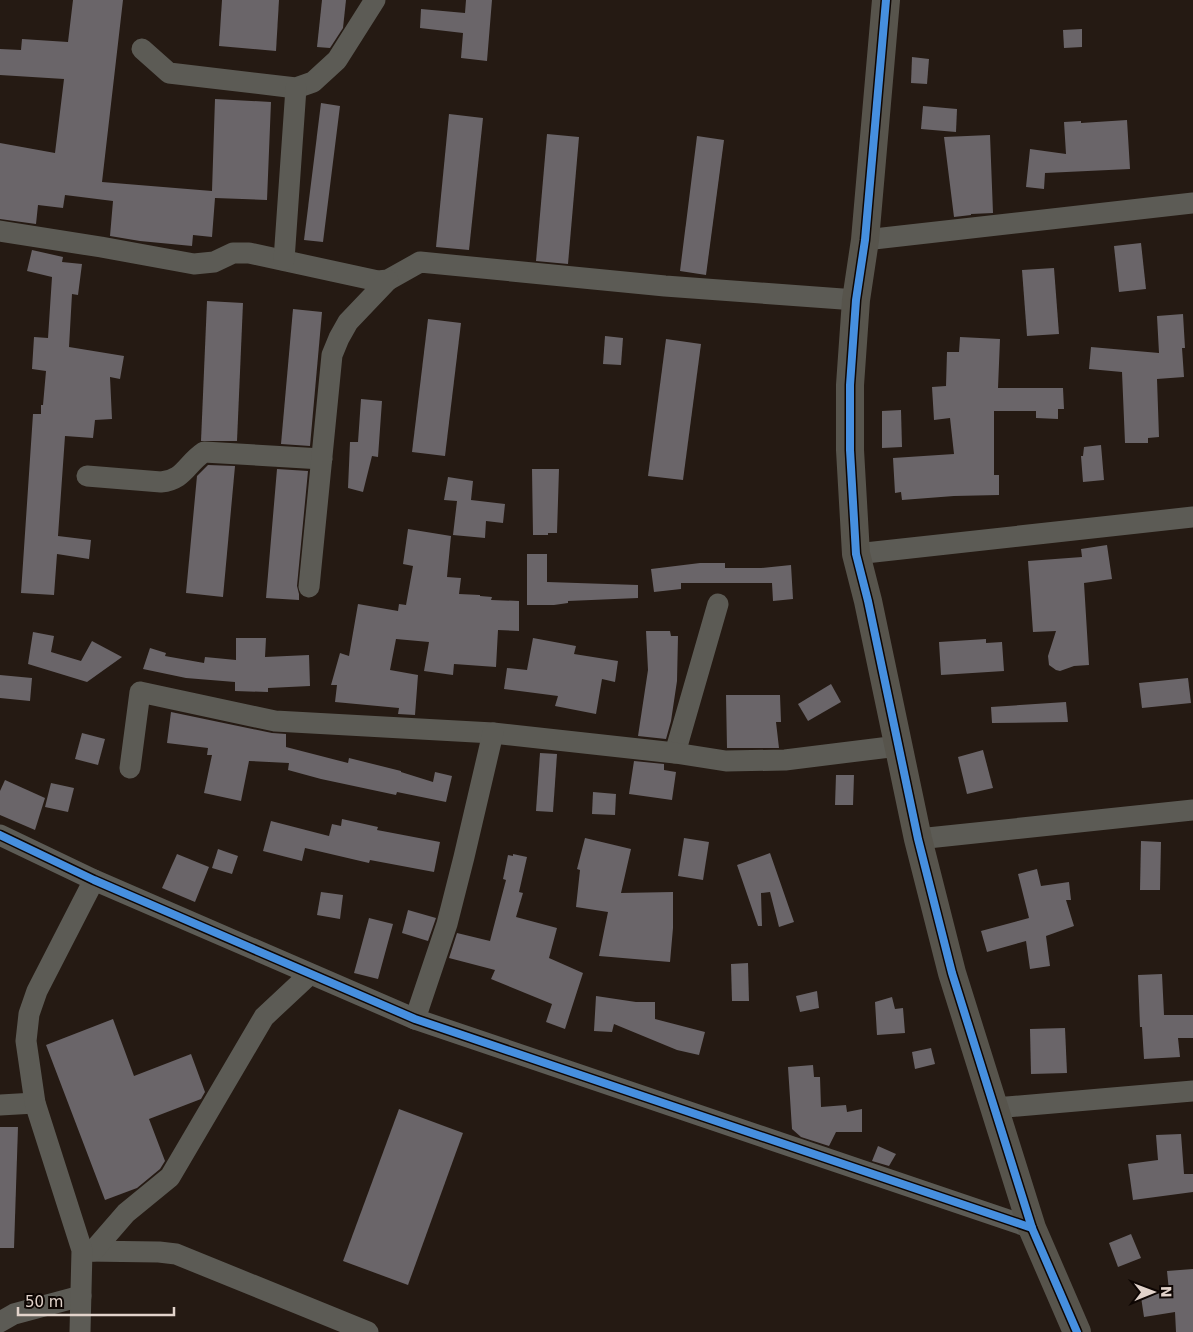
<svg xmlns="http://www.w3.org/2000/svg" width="1193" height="1332" font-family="'DejaVu Sans',sans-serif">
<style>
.building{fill:#6a6569}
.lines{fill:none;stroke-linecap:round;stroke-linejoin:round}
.street{stroke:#5c5b55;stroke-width:21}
.secondary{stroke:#57544c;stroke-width:28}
.cycleway-casing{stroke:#0e0603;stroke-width:11}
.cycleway{stroke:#468fdf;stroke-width:8}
</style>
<rect width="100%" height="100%" fill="#251a13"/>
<g class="building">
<path d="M73,0H123L102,182L212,191L215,99L271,102L267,200L215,198L212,237L193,235L192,246L140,241L110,236L113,201L65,195L63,208L38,205L36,224L0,219V143L55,153L64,79L0,75V49L21,50L22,39L68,42Z"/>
<path d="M222,0H279L276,51L219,46Z"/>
<path d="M322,0H346L343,28L330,48L317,47Z"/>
<path d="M466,0H492L487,61L461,58L463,33L420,28L421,9L465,13Z"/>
<path d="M1082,29V47L1064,48L1063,30Z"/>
<path d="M912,57L929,59L927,84L911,83Z"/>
<path d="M321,103L340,106L323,242L304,240Z"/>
<path d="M923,106L957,109L956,132L921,129Z"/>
<path d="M449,114L483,118L469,250L436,247Z"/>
<path d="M1127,120L1130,169L1045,173L1044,189L1026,187L1030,149L1066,154L1064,122L1081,121V123Z"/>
<path d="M547,134L579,137L568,264L536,261Z"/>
<path d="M990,135L993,213L971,214V215L954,217L944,137Z"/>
<path d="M697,136L724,140L706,275L680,271Z"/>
<path d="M1141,243L1146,289L1119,292L1114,246Z"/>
<path d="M32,250L63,257L62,262L82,264L78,295L72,294L69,347L124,356L120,379L110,377L112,419L95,420L93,438L65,436L58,536L91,540L89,559L57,554L54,595L21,593L33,414H41V405H43L46,371L32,369L34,337L48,338L52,277L27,271Z"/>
<path d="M1054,268L1059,334L1027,336L1022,270Z"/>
<path d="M207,301L243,303L237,441H201Z"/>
<path d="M293,309L322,312L310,446L281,444Z"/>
<path d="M1183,314L1185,348H1182L1184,377L1157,379L1159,437L1148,438V443H1125L1122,372L1089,369L1091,347L1159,353L1157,316Z"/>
<path d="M428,319L461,323L445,456L412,452Z"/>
<path d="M605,336L623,338L621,365L603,364Z"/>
<path d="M960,337L1000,339L998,388H1063L1064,409H1058V419L1036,418V411H994V475H999V495L954,496L902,500L901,492L895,493L893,458L954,454L950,418L934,420L932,387L946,386L947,352H959Z"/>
<path d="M666,339L701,344L683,480L648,476Z"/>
<path d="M361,399L382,401L378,457L372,456L363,492L348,488L350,442H358Z"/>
<path d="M901,410L902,447L882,448V411Z"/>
<path d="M1101,445L1104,480L1083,482L1081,456H1083L1084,447Z"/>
<path d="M208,465L235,466L223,597L186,593L197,476Z"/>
<path d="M277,469L308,471L297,586L299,594V600L266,598Z"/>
<path d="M532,469H559L557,533H548V535H533Z"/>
<path d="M448,477L473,481L471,500L505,504L503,523L486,521L485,538L453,535L457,501L444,500Z"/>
<path d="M408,529L451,536L447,577L461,578L459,594L480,595V596L492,597L491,600L519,601V631L498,630L496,667L454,664L453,675L424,671L429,642L396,639L390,670L418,675L415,715L398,714L399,708L335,702L337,685H331L340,653L349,656L358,604L398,611L399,604L406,605L413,566L403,564Z"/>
<path d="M1107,545L1112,579L1084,583L1089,665L1074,666L1060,671L1056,670L1049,665L1048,656L1056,631L1033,632L1028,561L1082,557L1081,549Z"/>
<path d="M527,554H547V582L638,585V598L568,601V603L554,605H527Z"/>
<path d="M700,563H725V568H761L791,565L793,599L773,601L772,583H681V589L654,592L651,569Z"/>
<path d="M646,631H670L671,636H678L677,681L671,721L666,739L638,736L648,670Z"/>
<path d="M33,632L54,636L51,652L81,661L92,641L122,657L87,682L28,664Z"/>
<path d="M236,638H266L265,657L309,655L310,686L268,688V692L235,691V682L186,678L143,669L150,648L166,653L165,656L204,663L205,657L236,660Z"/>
<path d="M533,638L576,646L574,654L618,661L615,682L602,679L596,714L555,706L558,696L504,689L507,668L527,670Z"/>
<path d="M986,639V643L1002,642L1004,671L941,675L939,642Z"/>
<path d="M0,675L32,678L30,701L0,698Z"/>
<path d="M1188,678L1191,703L1142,708L1139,683Z"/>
<path d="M831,684L841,702L808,721L798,704Z"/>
<path d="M726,695H780L781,722H776L779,748H727Z"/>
<path d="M1066,702L1068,722L992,723L991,707Z"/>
<path d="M171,712L272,733L286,734V747L348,763L349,758L401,771V772L433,782L435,772L452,776L446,802L397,792L396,795L321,779L288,770L289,763L249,761L241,801L204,793L212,755H207L208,748L167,743Z"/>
<path d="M82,733L105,739L98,765L75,759Z"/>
<path d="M983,750L993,788L967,794L958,757Z"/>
<path d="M540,753L557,754L553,812L536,811Z"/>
<path d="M634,761L664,764V770L676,772L672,800L629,794Z"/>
<path d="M836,775H854L853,805H835Z"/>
<path d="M5,780L45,798L35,830L0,815V791Z"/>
<path d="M51,783L74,788L68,812L45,807Z"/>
<path d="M593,792L616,794L615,815L592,814Z"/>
<path d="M342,819L378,827L377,830L440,842L434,872L370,860L369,863L305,848L302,861L263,851L271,821L329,836L332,824L341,826Z"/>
<path d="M585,838L631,849L621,893L673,892V928L670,962L599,956L608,912L576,907L580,870L577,869Z"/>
<path d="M684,838L709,842L703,880L678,876Z"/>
<path d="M1141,841L1161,842L1160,890H1140Z"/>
<path d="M218,849L238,856L232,874L212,868Z"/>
<path d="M770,853L794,922L779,927L770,892L761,893L762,926H758L737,865Z"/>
<path d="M177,854L209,867L195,902L162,888Z"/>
<path d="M513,854L527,857L519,892L523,893L516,917L557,928L549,958L583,973L565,1029L546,1022L552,1004L491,979L495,970L449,958L457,933L490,941L506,880L503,879L508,855L513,856Z"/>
<path d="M1037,869L1041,886L1069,882L1071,900H1066L1074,926L1046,936L1050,966L1030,969L1026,941L987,952L981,931L1029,918L1018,874Z"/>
<path d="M321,892L343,895L340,919L317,915Z"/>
<path d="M408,910L436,918L428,941L402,933Z"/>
<path d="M369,918L393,924L378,979L354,973Z"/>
<path d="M748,963L749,1001H732L731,964Z"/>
<path d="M1162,974L1164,1015H1193V1038H1178L1180,1057L1144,1059L1142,1027H1140L1138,975Z"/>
<path d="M817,991L819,1008L800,1012L796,996Z"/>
<path d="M596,996L636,1002H655V1019L705,1032L699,1055L677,1050L614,1024L612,1032L594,1031Z"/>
<path d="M892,997L895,1009L903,1008L905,1033L877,1035L875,1002Z"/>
<path d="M113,1019L134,1076L191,1054L205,1092L201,1099L149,1119L165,1161L160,1169L137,1188L105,1200L46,1045Z"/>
<path d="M1065,1028L1067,1073L1031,1074L1030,1029Z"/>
<path d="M931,1048L935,1064L915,1069L912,1052Z"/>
<path d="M813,1065L814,1077H820L821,1107L846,1105L847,1112L862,1109V1132H836L829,1146L801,1137L792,1129L788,1067Z"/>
<path d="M399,1109L463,1133L408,1285L343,1261Z"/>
<path d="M0,1127H18L14,1248H0Z"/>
<path d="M1181,1134L1184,1174H1193V1192L1133,1200L1128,1164L1158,1160L1156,1135Z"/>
<path d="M878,1146L896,1154L889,1166L872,1161Z"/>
<path d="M1131,1234L1141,1258L1118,1267L1109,1243Z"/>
<path d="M1193,1269V1332H1176L1175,1312L1144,1317L1141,1297L1169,1291L1167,1271Z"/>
</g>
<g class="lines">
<g class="street">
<path d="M142,49L169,73L296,88L313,82L337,60L375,0"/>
<path d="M0,231L101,247L194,264L214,262L233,253H249L378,281L388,280L420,262L665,286L856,300"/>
<path d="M865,240L1193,203"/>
<path d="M284,260L296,88"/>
<path d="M87,476L161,482C184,480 186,464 204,452L322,459"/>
<path d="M856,554L1193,517"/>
<path d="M309,587L332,355L339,338L348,322L388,280"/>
<path d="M675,753L718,604"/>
<path d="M130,768L140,692L275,721L493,733L675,753L726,761L785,760L898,746"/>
<path d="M0,835L94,880L415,1019L1032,1228"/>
<path d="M918,839L1193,810"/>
<path d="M415,1019L447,924L464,857L493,733"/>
<path d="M0,1105L35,1103"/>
<path d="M995,1108L1193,1091"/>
<path d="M85,1251L159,1252L176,1254L368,1332"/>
<path d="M93,1251L126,1213L170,1177L264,1017L310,974"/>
<path d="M0,1322L14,1314L81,1296"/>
<path d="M80,1332L82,1250L35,1103L26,1041L29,1014L37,991L94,880"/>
</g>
<path class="secondary" d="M886,0L865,240L856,300L850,385V450L856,554L868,601L918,839L952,973L1032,1228L1077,1332"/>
<g class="cycleway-casing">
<g id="cycleway">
<path d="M886,0L865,240L856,300L850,385V450L856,554L868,601L918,839L952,973L1032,1228L1077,1332"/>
<path d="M0,835L94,880L415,1019L1032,1228"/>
</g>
</g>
<use href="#cycleway" class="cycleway"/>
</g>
<g transform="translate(1153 1292) rotate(89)" stroke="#0e0603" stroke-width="4" paint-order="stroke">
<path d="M0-4L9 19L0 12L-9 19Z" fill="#e2d3cb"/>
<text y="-8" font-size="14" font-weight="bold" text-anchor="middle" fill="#e2d3cb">N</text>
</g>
<path d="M18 1307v8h156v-8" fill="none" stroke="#e2d3cb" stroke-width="2.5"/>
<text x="25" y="1307" font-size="15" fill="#e2d3cb" stroke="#0e0603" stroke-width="4" paint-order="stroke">50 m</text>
</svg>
